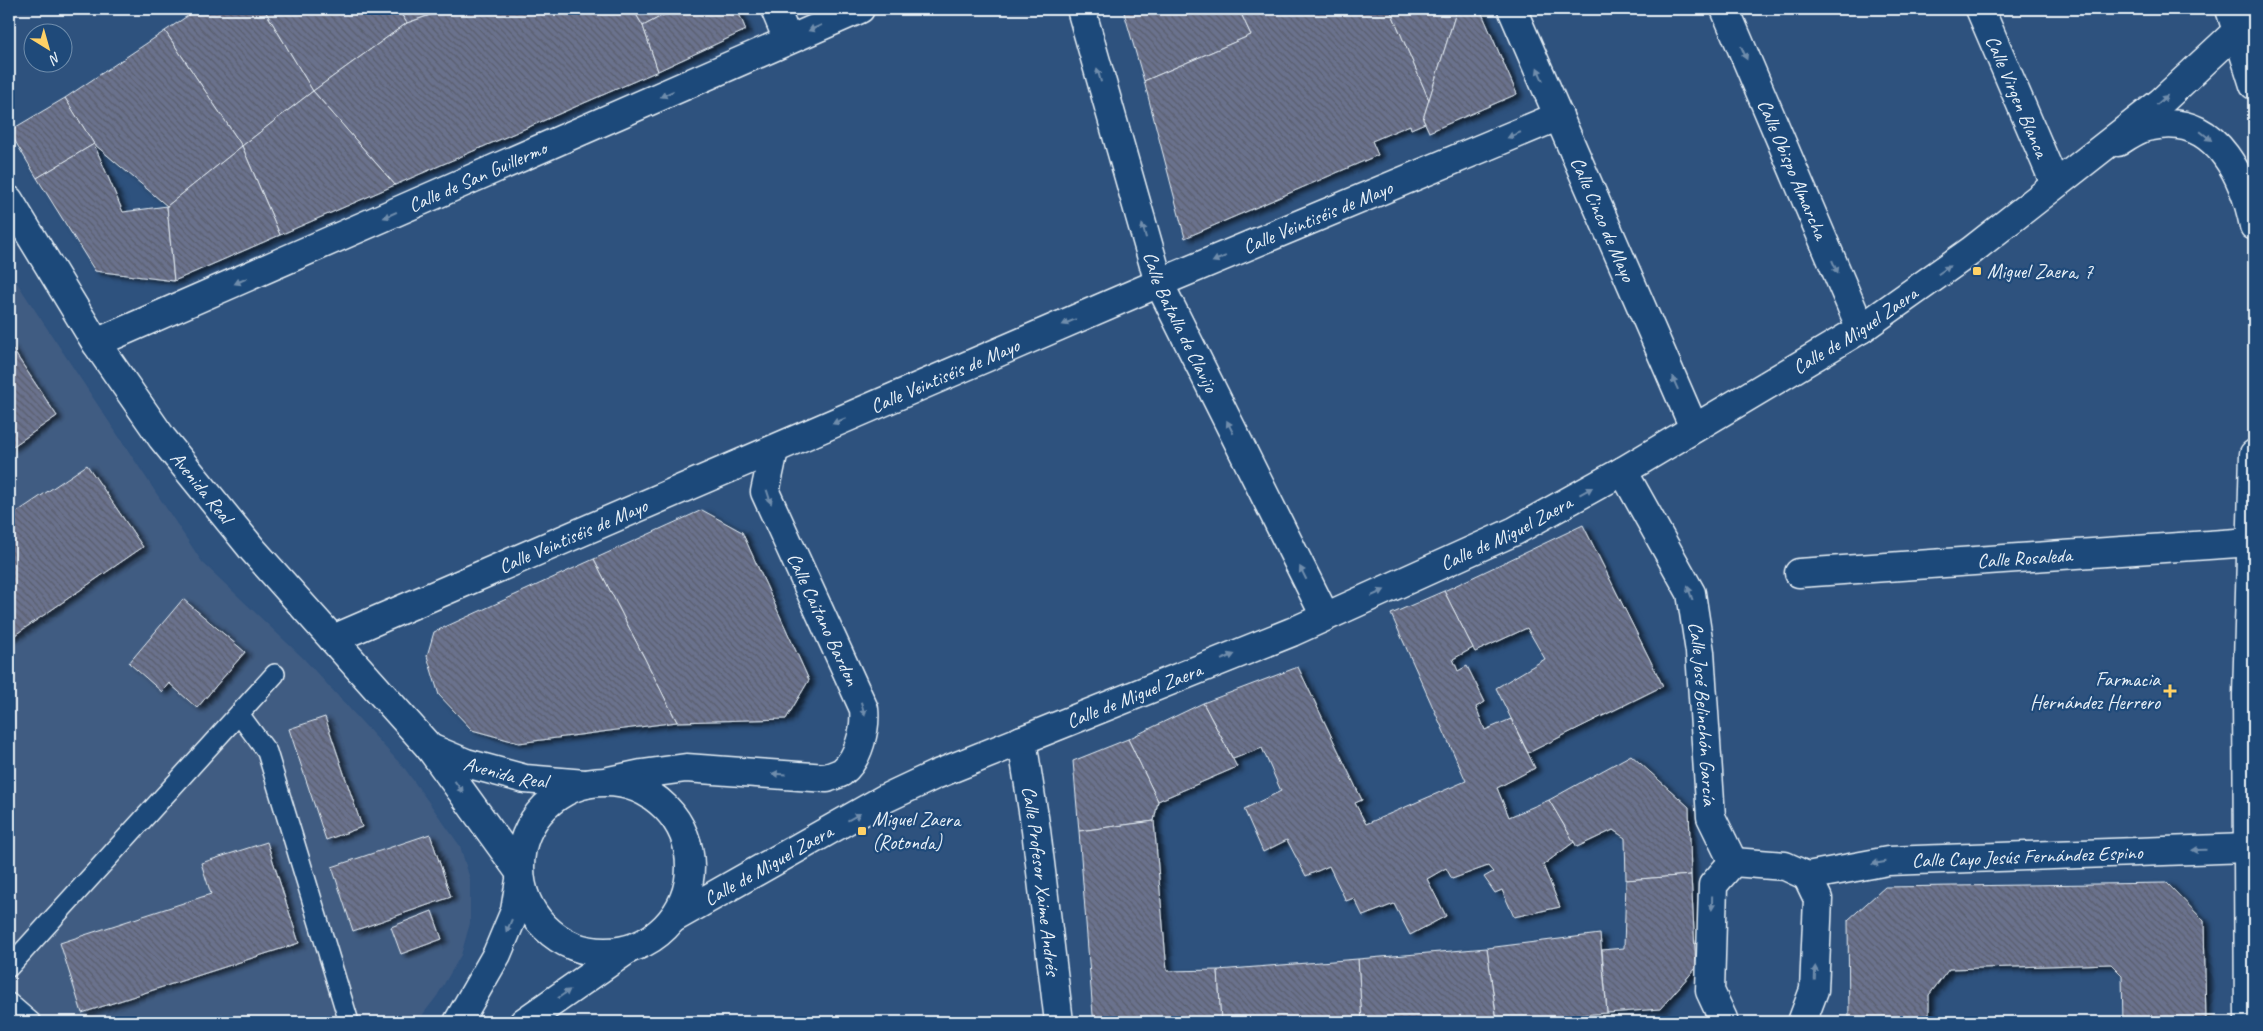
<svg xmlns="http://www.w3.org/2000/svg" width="2263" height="1031" font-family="Caveat,sans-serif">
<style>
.built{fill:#405c82}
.building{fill:url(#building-back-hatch);stroke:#e8f1f8;filter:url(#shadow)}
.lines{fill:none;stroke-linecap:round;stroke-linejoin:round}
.lane-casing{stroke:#e8f1f8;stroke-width:22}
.street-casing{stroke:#e8f1f8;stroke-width:31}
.secondary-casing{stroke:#e8f1f8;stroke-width:31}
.lane{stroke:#1f4a7a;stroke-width:19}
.street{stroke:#1f4a7a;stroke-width:28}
.secondary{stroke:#1f4a7a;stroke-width:28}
.oneway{fill:#6f8dac}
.poi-dot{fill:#ffd166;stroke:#1f4a7a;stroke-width:2}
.labels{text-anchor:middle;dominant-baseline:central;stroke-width:4.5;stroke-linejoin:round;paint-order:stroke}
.street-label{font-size:20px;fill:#e8f1f8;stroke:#1f4a7a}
.poi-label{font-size:20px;fill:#e8f1f8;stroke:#1f4a7a;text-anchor:start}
</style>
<defs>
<pattern id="building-back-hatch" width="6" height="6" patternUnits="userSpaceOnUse" patternTransform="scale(1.25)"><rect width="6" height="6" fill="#6b728d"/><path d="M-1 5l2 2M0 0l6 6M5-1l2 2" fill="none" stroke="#585d6c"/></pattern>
<filter id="shadow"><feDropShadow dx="5.5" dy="3" stdDeviation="2.5" flood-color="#0009"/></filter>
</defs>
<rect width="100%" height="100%" fill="#2e527e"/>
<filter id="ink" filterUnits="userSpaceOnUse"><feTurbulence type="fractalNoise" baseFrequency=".02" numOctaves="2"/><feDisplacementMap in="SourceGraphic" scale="10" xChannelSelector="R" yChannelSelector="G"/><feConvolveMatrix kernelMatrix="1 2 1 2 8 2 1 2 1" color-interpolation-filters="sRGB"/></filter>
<g filter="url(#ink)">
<path class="built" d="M9,271L202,562L304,659L405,769L460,846L470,879V923L461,955L437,996L417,1022H9Z"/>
<g class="building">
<path d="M198,9H264L313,91L242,146L165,31Z"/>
<path d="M264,9H398L407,23L313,91Z"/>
<path d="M398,9H448L407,23Z"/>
<path d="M448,9H633L643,26L658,71L395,185L313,91L407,23Z"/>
<path d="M633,9H675L643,26Z"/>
<path d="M675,9H737L746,30L658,71L643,26Z"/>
<path d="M1123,9H1239L1251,35L1144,81Z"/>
<path d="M1239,9H1390L1429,100L1423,119L1425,123L1411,129L1410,125L1372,141L1378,155L1185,238L1144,81L1251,35Z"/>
<path d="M1390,9H1457L1429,100Z"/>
<path d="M1457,9H1480L1517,94L1429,132L1423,119Z"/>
<path d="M165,31L242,146L167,206L94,144L65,98Z"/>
<path d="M313,91L395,185L280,235L242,146Z"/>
<path d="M65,98L94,144L37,178L9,131Z"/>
<path d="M94,144L123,212L167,206L174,281L95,271L37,178Z"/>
<path d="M242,146L280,235L174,281L167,206Z"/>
<path d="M9,344L57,416L9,449Z"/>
<path d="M87,465L143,547L9,639V506L14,514Z"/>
<path d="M702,510L742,532L809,680L786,719L677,722L594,559Z"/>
<path d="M1583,525L1663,686L1528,753L1496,688L1545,659L1527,628L1475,652L1444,591Z"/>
<path d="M594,559L677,722L519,743L472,730L439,695L427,656L434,632Z"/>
<path d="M1444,591L1473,648L1453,659L1458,671L1467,666L1485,702L1476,707L1485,730L1511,719L1535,768L1497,788L1509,817L1549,800L1574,842L1543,865L1560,907L1514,917L1502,890L1495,893L1484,877L1493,872L1488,866L1452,879L1446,868L1427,879L1446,916L1410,935L1394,904L1363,916L1354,898L1346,901L1329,866L1306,876L1287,840L1263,852L1244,809L1281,791L1262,748L1233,759L1203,703L1298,667L1362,800L1355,803L1366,824L1466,781L1391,614Z"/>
<path d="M183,599L245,652L197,708L169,683L162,692L129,663Z"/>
<path d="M1203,703L1237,767L1158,801L1128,739Z"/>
<path d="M325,717L362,827L326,840L289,729Z"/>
<path d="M1128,739L1158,801L1154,821L1079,831L1073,761Z"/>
<path d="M1631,755L1689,807L1691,875L1626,880L1625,838L1613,830L1577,847L1549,800Z"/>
<path d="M1154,821L1167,971L1218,970L1221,1022H1101L1093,1015L1079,831Z"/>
<path d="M430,834L451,897L353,931L332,867Z"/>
<path d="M267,842L299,943L82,1013L60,943L211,894L201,863Z"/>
<path d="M1691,875L1696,968L1660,1009L1607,1013L1602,950L1624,948L1626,880Z"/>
<path d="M2167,883L2204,921L2206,1022H2123L2122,975L2111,964L1949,969L1929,995V1022H1849L1848,920L1885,887Z"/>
<path d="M432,911L442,939L401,954L391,927Z"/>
<path d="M1600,934L1607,1013L1497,1022L1487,948Z"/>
<path d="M1487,948L1497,1022H1362L1358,959Z"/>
<path d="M1358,959L1362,1022H1221L1218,970Z"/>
<path d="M222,1015L224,1022H201Z"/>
</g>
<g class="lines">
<g class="lane-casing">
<g id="lane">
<path d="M239,714L267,752L349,1022"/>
<path d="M9,967L275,674"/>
<path d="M9,1003L31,1022"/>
</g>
</g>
<g class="street-casing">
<g id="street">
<path d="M775,9L788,40"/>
<path id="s1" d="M1081,9L1159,283L1325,616"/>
<path id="s2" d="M1512,9L1694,428"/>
<path id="s3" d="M1725,9L1861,329"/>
<path id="s4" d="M1980,9L2055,184"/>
<path d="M2118,142C2126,137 2133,132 2141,129C2147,126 2154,126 2160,125C2218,117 2245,180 2254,226"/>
<path id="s5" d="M96,343L860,9"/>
<path id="s6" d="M1623,471L1691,593L1700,652L1711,817L1733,862"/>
<path id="s7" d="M1799,573L2252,542"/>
<path id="s8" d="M333,639L1159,283L1559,116"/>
<path id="s9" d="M1022,740L1036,830L1059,1022"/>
<path id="s10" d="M430,748L466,763L525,779L585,784"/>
<path d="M609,781L642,774L686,768L827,778C832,776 839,774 842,772C859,759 866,728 864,709L765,492L774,450"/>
<path id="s11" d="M1733,862L1785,866L1807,876L1888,861L2247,848"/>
<path d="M1723,1019L1710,991L1713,885L1733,862"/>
<path d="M1802,1022L1814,990L1818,899L1807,876"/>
</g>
</g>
<g class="secondary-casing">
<g id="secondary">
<path d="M2230,9L2254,85"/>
<path id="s12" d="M9,200L96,343L162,438L253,550L430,748L519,871"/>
<circle cx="605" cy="867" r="85"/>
<path id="s13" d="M674,918L886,798L935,775L1292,632L1515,531L1623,471L1861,329L1971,251L2161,102L2237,31L2254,12"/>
<path d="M458,1022L497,954L515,911L520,880"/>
<path d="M524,1022L627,950"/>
<path d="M2249,1022L2247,695L2254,454"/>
</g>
</g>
<use href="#lane" class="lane"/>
<use href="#street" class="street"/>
<use href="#secondary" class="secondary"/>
</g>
<defs><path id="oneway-solid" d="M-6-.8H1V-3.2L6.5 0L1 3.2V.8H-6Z" transform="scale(1.25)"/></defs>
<g class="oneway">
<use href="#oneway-solid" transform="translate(815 28) rotate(156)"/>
<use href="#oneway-solid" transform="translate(1744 53) rotate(66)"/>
<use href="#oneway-solid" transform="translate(1540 74) rotate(-113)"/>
<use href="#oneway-solid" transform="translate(1099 75) rotate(-106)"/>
<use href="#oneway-solid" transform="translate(667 94) rotate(156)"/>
<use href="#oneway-solid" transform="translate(2162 100) rotate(-41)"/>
<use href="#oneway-solid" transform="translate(1514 135) rotate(157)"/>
<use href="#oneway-solid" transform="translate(2206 136) rotate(39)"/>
<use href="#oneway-solid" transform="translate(390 215) rotate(156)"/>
<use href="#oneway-solid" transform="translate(1144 231) rotate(-106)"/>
<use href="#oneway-solid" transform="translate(1219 259) rotate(157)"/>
<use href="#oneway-solid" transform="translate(1835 267) rotate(67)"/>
<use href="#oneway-solid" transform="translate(1944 270) rotate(-35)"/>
<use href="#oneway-solid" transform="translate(241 281) rotate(156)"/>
<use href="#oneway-solid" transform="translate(1069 322) rotate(157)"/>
<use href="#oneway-solid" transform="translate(1675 383) rotate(-114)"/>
<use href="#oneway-solid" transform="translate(839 421) rotate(157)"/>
<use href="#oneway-solid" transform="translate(1230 427) rotate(-117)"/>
<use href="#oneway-solid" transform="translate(1586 491) rotate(-29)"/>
<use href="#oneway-solid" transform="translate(769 497) rotate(72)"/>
<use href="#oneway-solid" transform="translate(1303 573) rotate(-117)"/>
<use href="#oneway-solid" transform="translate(1378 593) rotate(-25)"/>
<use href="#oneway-solid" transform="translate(1690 593) rotate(-110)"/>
<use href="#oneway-solid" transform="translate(1228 657) rotate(-22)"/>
<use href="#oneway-solid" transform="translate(863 709) rotate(74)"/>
<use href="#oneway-solid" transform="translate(779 774) rotate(-176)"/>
<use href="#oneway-solid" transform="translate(459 787) rotate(54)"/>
<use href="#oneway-solid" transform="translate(854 817) rotate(-29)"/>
<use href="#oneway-solid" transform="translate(2199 850) rotate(178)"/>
<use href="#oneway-solid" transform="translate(1879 863) rotate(170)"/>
<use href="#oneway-solid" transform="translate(1712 903) rotate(91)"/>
<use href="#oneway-solid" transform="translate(509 926) rotate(113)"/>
<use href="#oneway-solid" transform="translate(1815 973) rotate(-88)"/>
<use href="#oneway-solid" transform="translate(564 994) rotate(-35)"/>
</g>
</g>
<g class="poi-dot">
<rect x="1972" y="266" width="10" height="10" rx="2.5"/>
<path d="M2167.5 683.5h5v5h5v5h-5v5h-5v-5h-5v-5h5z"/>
<rect x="857" y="826" width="10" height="10" rx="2.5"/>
</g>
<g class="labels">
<g class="street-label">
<text stroke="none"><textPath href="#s4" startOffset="95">Calle Virgen Blanca</textPath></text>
<text stroke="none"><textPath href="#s3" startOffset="174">Calle Obispo Almarcha</textPath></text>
<text stroke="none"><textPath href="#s5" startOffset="416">Calle de San Guillermo</textPath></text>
<text stroke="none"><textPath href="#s8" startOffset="1071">Calle Veintiséis de Mayo</textPath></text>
<text stroke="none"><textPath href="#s2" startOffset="229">Calle Cinco de Mayo</textPath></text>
<text stroke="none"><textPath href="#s1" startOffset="329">Calle Batalla de Clavijo</textPath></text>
<text stroke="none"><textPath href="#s13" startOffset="1322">Calle de Miguel Zaera</textPath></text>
<text stroke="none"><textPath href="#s8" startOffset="666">Calle Veintiséis de Mayo</textPath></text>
<text stroke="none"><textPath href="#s12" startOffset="346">Avenida Real</textPath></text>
<text stroke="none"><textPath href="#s13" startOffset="918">Calle de Miguel Zaera</textPath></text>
<text stroke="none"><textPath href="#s8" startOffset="261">Calle Veintiséis de Mayo</textPath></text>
<text stroke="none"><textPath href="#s7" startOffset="226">Calle Rosaleda</textPath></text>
<text transform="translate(823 619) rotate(65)">Calle Caitano Bardon</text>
<text stroke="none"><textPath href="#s13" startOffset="512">Calle de Miguel Zaera</textPath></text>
<text stroke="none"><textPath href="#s6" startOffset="261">Calle José Belinchón García</textPath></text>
<text stroke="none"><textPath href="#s10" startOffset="80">Avenida Real</textPath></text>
<text stroke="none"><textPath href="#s11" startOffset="298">Calle Cayo Jesús Fernández Espino</textPath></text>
<text stroke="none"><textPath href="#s13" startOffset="108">Calle de Miguel Zaera</textPath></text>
<text stroke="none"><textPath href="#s9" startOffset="142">Calle Profesor Xaime Andrés</textPath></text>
</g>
<g class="poi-label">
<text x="1987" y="271">Miguel Zaera, 7</text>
<text x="2160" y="679" text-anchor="end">Farmacia<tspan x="2160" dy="23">Hernández Herrero</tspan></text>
<text x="872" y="819">Miguel Zaera<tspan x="872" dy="23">(Rotonda)</tspan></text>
</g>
</g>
<rect width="2263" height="1031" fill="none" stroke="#1f4a7a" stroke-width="30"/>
<rect x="15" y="15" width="2233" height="1001" fill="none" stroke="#e8f1f8" stroke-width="2" filter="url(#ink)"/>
<g transform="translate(48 48) rotate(143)"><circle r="24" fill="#1f4a7a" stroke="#6f8dac"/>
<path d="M0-4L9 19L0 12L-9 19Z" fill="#ffd166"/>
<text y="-8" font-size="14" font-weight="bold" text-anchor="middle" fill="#e8f1f8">N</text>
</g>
</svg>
